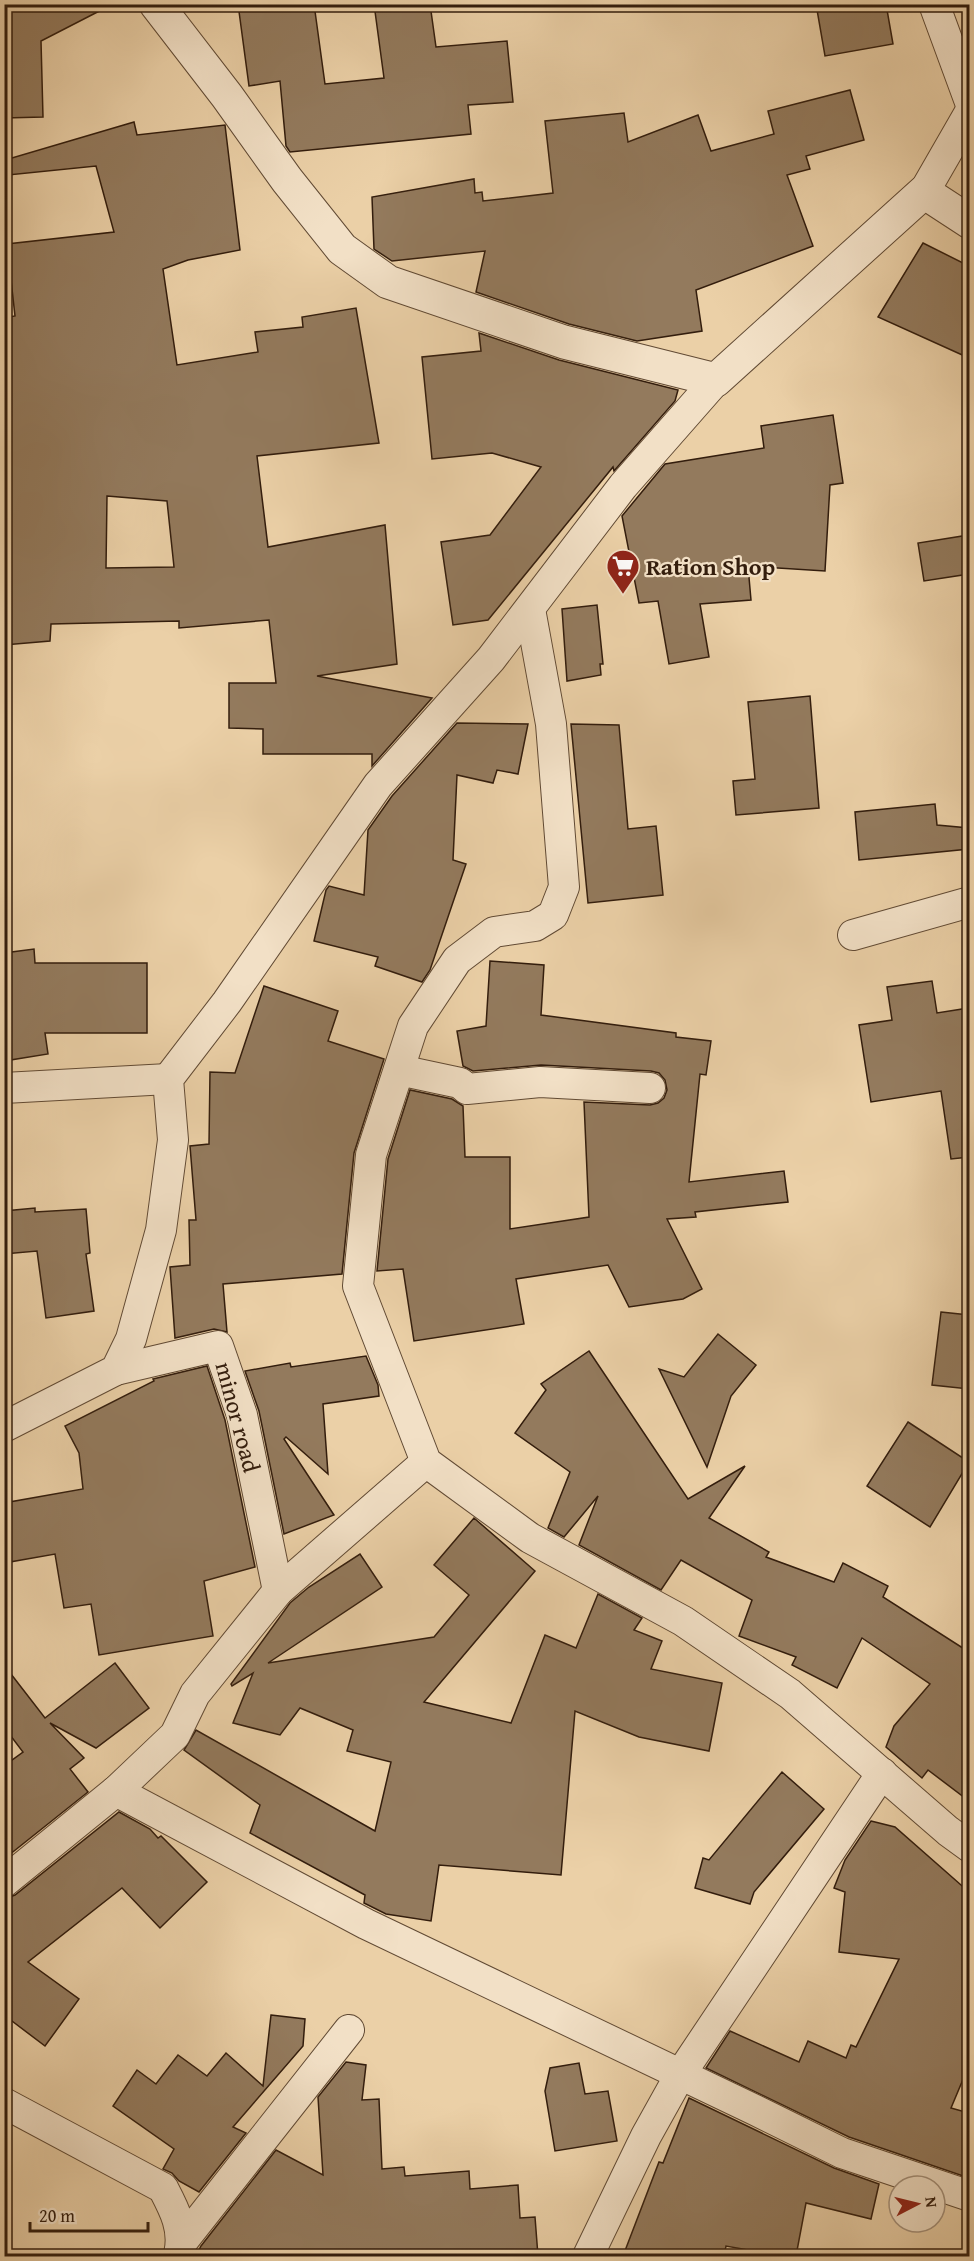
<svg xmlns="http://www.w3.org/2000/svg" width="974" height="2261" font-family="'Gentium Book Plus',serif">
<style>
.building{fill:#937a5d;stroke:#331d0d;stroke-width:1.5;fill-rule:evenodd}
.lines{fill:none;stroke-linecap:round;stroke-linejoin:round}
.minor-casing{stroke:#614a34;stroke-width:32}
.tertiary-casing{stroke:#614a34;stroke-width:35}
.minor{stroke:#f2e0c6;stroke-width:30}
.tertiary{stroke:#f2e0c6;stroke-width:33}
.labels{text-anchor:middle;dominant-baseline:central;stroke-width:4.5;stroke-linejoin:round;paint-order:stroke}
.poi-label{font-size:24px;font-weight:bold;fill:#331d0d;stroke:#f2e0c6;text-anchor:start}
.street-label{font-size:24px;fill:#331d0d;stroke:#f2e0c6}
</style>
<rect width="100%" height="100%" fill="#ebd0a7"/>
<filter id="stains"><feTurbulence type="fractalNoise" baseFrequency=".00333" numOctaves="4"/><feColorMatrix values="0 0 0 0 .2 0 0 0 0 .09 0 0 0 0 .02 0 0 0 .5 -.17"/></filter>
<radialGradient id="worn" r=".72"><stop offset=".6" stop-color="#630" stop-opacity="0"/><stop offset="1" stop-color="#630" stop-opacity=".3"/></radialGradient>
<g class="building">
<path d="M4,4H113L41,41L43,117L4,118Z"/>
<path d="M238,4H314L325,84L384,78L374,4H430L436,47L507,41L513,102L468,105L471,134L290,152L286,146L280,81L249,86Z"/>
<path d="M816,4H886L893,44L825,56Z"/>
<path d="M850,90L864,140L806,156L810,169L787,175L813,246L696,290L702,331L637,341L569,324L476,292L485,251L392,261L374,249L372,197L474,179L475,193L482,192L483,201L553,193L545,121L624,113L628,142L698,115L711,151L774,134L768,111Z"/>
<path d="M134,122L137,135L225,125L240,250L188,260L163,269L177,365L258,352L255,332L303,327L302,317L356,308L379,443L257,456L268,547L385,525L397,664L317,676L432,698L372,766V754H263V729L229,728V683H276L269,620L179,628V621L51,624L50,641L4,645V375L11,374L4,334V318L15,316L7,244L114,232L96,166L8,175L5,160ZM107,496L167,501L174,567L106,568Z"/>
<path d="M923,243L969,266V358L878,317Z"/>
<path d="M479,333L559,360L678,390L675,401L614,471L613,467L488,620L453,625L441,542L490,535L541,467L492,453L432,459L422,357L481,351Z"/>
<path d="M833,415L843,483L830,485L825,571L748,566L751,600L700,604L709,657L669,664L658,601L639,603L622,516L665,464L764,448L761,426Z"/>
<path d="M969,535V574L924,581L918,543Z"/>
<path d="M597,605L603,664H600L601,675L567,681L562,609Z"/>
<path d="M810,696L819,808L736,815L733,781L755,779L748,702Z"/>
<path d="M457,723L528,724L518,774L497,770L493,783L457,775L453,860L466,864L430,970L422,982L375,966L378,957L314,941L326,890L329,886L364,895L368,830L392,796Z"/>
<path d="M571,724L619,725L628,829L656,826L663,895L588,903Z"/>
<path d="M935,804L937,825L969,828V849L859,860L855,812Z"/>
<path d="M34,949L35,963H147V1033H45L48,1054L4,1061V953Z"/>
<path d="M490,961L544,965L541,1015L676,1033V1037L711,1041L706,1075L700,1074L689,1182L784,1171L788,1202L695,1212L696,1217L667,1219L702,1289L683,1299L629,1307L608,1265L516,1279L524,1324L414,1341L403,1269L377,1271L388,1159L410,1090L452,1099L463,1106L465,1157H510V1229L589,1217L584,1102L650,1105L658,1103L664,1098L667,1090L665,1080L659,1073L651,1071L541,1065L473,1071L463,1066L457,1031L486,1026Z"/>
<path d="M932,981L937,1013L969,1008V1157L951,1159L941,1091L871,1102L859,1025L892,1020L887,987Z"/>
<path d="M264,986L338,1011L328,1041L384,1059L354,1153L342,1274L223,1284L227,1332L214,1329L175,1338L170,1267L190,1265L189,1220H196L190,1146L209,1144L210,1072L235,1073Z"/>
<path d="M35,1208V1212L86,1209L90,1253L86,1254L94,1311L46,1318L37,1251L4,1254V1211Z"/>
<path d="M941,1312L969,1315V1389L932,1385Z"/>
<path d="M718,1334L756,1365L731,1396L707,1467L659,1369L684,1377Z"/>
<path d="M589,1351L688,1499L745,1466L709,1518L769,1552L766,1557L834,1582L843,1563L888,1586L883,1597L969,1652V1801L928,1770L922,1778L886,1747L894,1726L930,1684L862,1638L837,1688L792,1665L796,1657L739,1636L752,1600L681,1560L661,1590L579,1545L598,1496L564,1537L548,1528L570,1472L515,1433L546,1390L541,1384Z"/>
<path d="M366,1356L378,1385L379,1396L323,1404L328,1474L286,1437L284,1439L334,1515L284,1534L259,1411L245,1371L290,1363L291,1367Z"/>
<path d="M207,1366L225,1420L255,1567L204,1581L213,1636L99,1655L91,1604L64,1608L55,1554L4,1563V1503L83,1489L79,1453L65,1426L154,1381L153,1379Z"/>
<path d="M908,1422L969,1462L930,1527L867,1486Z"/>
<path d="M474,1518L535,1571L424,1702L511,1723L545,1635L576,1648L598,1594L642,1618L634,1630L662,1641L651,1669L722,1683L709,1751L639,1737L575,1711L561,1875L439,1865L431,1921L386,1914L364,1903L365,1895L250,1833L260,1805L184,1750L196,1730L375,1831L391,1762L347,1751L353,1730L300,1708L280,1735L233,1723L253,1673L232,1686L231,1684L290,1603L309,1587L360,1554L382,1587L268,1663L434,1637L469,1595L434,1565Z"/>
<path d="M115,1663L149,1708L96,1748L50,1723L84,1758L70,1769L88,1792L4,1859V1766L23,1752L4,1727V1665L45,1718Z"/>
<path d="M782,1772L824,1809L754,1892L750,1904L695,1888L703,1858L709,1860Z"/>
<path d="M119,1812L150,1829L158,1838L161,1836L207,1882L160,1928L122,1888L28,1962L79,1999L45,2046L4,2015V1899L15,1895Z"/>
<path d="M871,1821L895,1827L969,1892V2065L951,2108L969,2113V2178L849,2137L706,2068L730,2031L799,2062L808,2041L846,2058L851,2045L856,2047L899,1959L839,1952L845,1892L834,1888L845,1860Z"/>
<path d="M271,2015L305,2019L303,2046L233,2127L246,2133L199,2192L179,2181L172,2173L163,2169L174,2149L113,2106L137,2070L156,2084L178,2055L207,2076L226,2053L263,2086Z"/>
<path d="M346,2062L366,2065L362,2100L379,2099L382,2169L404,2167L405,2176L469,2171L470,2189L518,2185L520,2218L535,2217L538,2256H196L201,2246L276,2150L323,2175L318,2097Z"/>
<path d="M579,2063L585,2094L608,2091L617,2141L555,2151L545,2091L550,2068Z"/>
<path d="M689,2098L834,2168L879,2184L871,2219L806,2203L796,2256H782L726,2246L724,2256H623L659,2162L663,2163Z"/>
</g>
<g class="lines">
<g class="minor-casing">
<g id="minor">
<path d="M934,4L970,102"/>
<path d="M924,192L970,112"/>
<path d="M530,609L551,724L564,887L553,915L535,926L494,932L457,960L413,1026L371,1155L358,1286L426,1462L530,1538L683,1621L790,1694L948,1831L970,1847"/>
<path d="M853,935L970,902"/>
<path d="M399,1070L460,1083L467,1089L540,1082L650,1088"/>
<path d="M4,1088L168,1079"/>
<path d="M116,1370L218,1346L242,1415L278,1591"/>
<path d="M4,1427L116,1370L131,1339L161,1230L173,1140L168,1079L227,1002L378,785L491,659L623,486L716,380"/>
<path d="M116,1791L366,1924L755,2110L842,2153L970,2196"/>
<path d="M4,1882L116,1791L175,1735L195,1694L278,1591L426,1462"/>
<path d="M4,2103L163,2188C174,2209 185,2229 179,2254"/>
<path d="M182,2242L349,2030"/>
<path d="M588,2256L646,2136L680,2075L882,1773"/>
</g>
</g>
<g class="tertiary-casing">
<path id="tertiary" d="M156,4L227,96L287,180L342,249L388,282L564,342L716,380L924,192L970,222"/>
</g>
<use href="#minor" class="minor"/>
<use href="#tertiary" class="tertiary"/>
</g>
<defs>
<g id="supermarket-pin" transform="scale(1.725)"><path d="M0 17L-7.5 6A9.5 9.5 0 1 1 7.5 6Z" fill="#8f2418" stroke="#f2e0c6"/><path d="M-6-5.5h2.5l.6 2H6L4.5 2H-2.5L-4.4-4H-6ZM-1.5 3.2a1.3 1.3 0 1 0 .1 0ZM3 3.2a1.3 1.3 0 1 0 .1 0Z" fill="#fff"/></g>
</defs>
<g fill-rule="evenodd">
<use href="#supermarket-pin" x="623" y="566"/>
</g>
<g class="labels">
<g class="poi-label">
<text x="646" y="566">Ration Shop</text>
</g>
<g class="street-label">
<text transform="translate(238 1417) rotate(75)">minor road</text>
</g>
</g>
<rect width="974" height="2261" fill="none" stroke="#ebd0a7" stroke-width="24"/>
<rect x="6" y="6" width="962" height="2249" fill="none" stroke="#331d0d" stroke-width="3"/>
<rect x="12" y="12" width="950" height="2237" fill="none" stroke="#331d0d" stroke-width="1.5"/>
<g transform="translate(917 2204) rotate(83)"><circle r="28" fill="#f2e0c6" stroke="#a6927c" stroke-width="1.5"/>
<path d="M0-4.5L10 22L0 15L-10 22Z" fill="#8f2418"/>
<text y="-9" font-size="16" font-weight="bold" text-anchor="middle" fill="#331d0d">N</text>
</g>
<path d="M30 2222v9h118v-9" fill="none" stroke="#331d0d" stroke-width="3"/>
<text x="39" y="2222" font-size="18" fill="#331d0d" stroke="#f2e0c6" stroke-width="4.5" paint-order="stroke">20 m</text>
<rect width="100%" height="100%" filter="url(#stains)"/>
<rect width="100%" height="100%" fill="url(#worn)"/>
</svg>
